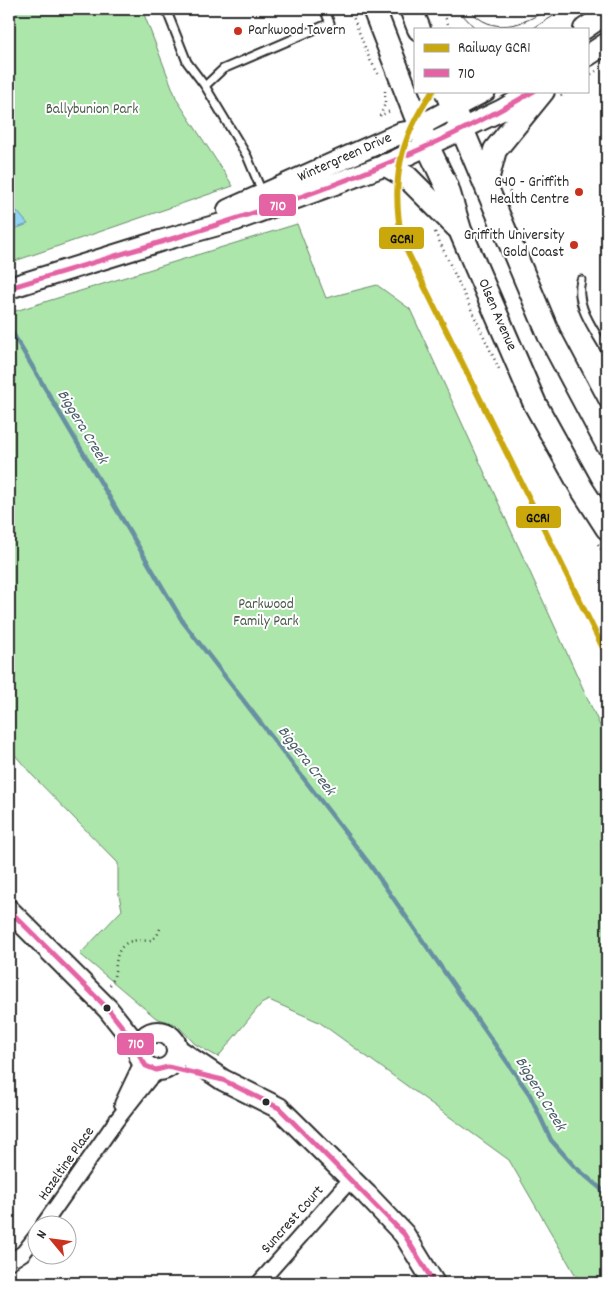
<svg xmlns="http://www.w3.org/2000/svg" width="616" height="1292" font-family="Dekko,sans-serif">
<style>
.green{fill:#ace6ab;stroke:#6c886b}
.water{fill:#90d3f2;stroke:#6890a2}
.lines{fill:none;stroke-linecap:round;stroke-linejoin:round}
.stream{stroke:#6890a2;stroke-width:4.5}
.lane-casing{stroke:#2b2b2b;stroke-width:11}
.street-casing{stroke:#2b2b2b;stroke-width:18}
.secondary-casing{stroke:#2b2b2b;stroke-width:24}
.primary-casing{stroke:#2b2b2b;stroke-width:26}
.path{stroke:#2b2b2b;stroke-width:2.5;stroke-dasharray:1 4;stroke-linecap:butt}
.lane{stroke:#fff;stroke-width:7}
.street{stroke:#fff;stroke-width:14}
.secondary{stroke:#fff;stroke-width:20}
.primary{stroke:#fff;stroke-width:22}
.tram{stroke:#2b2b2b;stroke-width:1}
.bus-1-casing{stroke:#fff;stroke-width:9}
.bus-1{stroke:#e463a4;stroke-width:5}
.rail-1-casing{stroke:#fff;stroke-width:10}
.rail-1{stroke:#caa80b;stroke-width:6}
.poi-dot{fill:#c8321e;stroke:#fff;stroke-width:2}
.bus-dot{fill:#2b2b2b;stroke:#fff;stroke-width:2}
.labels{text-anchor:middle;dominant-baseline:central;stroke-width:4;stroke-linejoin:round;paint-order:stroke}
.poi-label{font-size:15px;fill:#2b2b2b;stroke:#fff;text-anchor:end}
.park-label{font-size:15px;fill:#4b5a4b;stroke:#fff}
.street-label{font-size:15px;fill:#2b2b2b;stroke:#fff}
.water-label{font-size:16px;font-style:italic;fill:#495d67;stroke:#fff}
.line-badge{stroke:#fff;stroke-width:2}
.badge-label{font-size:14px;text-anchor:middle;font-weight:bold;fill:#fff}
.pale-badge-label{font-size:14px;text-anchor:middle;font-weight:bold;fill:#111}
</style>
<rect width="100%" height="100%" fill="#fff"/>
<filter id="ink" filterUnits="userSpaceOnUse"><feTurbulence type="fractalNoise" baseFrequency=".02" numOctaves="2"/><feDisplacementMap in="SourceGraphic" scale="10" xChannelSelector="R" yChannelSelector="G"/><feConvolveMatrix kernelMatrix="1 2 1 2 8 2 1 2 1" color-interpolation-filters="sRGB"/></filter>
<g filter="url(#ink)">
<g class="green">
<path d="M9,9H142L177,100L233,186L9,263Z"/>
<path d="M297,224L326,298L377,285L410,309L607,741V1283H576V1276L509,1160L319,1022L269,1000L261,1004L218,1057L195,1044L177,1025L156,1018L80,954L122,910L118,890V863L32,775L9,748V313Z"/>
</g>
<path class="water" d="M9,202L28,224L9,231Z"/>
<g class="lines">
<path class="stream" d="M9,327L183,622L368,862L530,1095L551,1140L575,1167L607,1194"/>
<g class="lane-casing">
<g id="lane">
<path d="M166,9L187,62L205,86L247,156L262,192"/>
<path d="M205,86L223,69L330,23L324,9"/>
<path d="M581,280C574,306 595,330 607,353"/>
</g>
</g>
<g class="street-casing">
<g id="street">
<path d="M122,1104L142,1062"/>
<path d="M44,1224L116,1121L149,1079L161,1070"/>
<path d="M9,1262L23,1253L38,1234"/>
<path d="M259,1283L351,1179"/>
</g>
</g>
<g class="secondary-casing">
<g id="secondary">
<path d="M584,29L607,13"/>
<path d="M587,56L607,43"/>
<path id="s1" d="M228,210L401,133L408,132L485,91"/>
<path d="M9,288L160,241L236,220L324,188L386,165L502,110L534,91"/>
<path d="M9,910L108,1009L139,1048"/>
<circle cx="158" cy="1051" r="19"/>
<path d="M177,1049L223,1080L279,1108L367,1195L404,1234L434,1283"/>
</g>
</g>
<g class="primary-casing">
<g id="primary">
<path id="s2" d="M374,9L427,145L447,187L460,230L535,404L582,489L607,528"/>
<path d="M411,9L419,29"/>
<path d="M446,91L549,335L607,444"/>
<path d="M386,165L407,177L456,226"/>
<path d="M486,184L495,150L543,91"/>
</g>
</g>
<g class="path">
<path d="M350,9L370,60L379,75"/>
<path d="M442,9L450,29"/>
<path d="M587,77L596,71"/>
<path d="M385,91V104L380,116L390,111"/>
<path d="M561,96L567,91"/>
<path d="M506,182L510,193"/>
<path d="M435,232L499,369"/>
<path d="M598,544L607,559"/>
<path d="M110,985C119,973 112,955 124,945C137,933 155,952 161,925"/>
</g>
<use href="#lane" class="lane"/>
<use href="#street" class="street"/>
<use href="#secondary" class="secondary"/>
<use href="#primary" class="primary"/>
<g class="tram">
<path d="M457,9L476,29"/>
<path d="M469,9C492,37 523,25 548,9"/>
<path d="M532,29L565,9"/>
</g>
<g class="bus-1-casing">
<g id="bus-1">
<path d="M9,288C187,233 372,187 534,91"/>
<path d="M9,910L108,1009L139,1048L140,1057L146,1066L156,1070L168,1067L223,1080L279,1108L404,1234L434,1283"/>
</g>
</g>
<use href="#bus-1" class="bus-1"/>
<g class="rail-1-casing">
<path id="rail-1" d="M433,91C398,140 391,183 402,241L607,656"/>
</g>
<use href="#rail-1" class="rail-1"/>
</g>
</g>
<g class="poi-dot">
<circle cx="238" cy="31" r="5"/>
<circle cx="579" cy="192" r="5"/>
<circle cx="574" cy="245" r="5"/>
</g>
<g class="bus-dot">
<circle cx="107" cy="1008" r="4.5"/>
<circle cx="266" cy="1102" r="4.5"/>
</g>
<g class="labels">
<g class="poi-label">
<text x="248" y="31" text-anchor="start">Parkwood Tavern</text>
<text x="569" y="183">G40 - Griffith<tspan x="569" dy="17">Health Centre</tspan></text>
<text x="564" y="236">Griffith University<tspan x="564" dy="17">Gold Coast</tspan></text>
</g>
<g class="park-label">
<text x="92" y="110">Ballybunion Park</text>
<text x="266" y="605">Parkwood<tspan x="266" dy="17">Family Park</tspan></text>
</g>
<g class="street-label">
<text stroke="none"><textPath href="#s1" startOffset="128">Wintergreen Drive</textPath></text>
<text stroke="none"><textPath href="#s2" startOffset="330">Olsen Avenue</textPath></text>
<text transform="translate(67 1164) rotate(-55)">Hazeltine Place</text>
<text transform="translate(293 1220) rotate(-48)">Suncrest Court</text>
</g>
<g class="water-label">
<text transform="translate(82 427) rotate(59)">Biggera Creek</text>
<text transform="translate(306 761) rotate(52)">Biggera Creek</text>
<text transform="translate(540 1094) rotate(59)">Biggera Creek</text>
</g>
</g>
<g class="line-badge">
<rect x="258" y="193" width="39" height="24" rx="5" fill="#e463a4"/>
<rect x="378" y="226" width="47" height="24" rx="5" fill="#caa80b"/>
<rect x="515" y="505" width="47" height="24" rx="5" fill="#caa80b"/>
<rect x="116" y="1032" width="39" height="24" rx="5" fill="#e463a4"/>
</g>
<g class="badge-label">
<text x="278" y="210">710</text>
<text x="136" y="1048">710</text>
</g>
<g class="pale-badge-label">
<text x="402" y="243">GCR1</text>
<text x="538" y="522">GCR1</text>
</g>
<rect width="616" height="1292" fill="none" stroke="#fff" stroke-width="30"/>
<rect x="15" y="15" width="586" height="1262" fill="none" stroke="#2b2b2b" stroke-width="2" filter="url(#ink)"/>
<rect x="414" y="28" width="175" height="65" fill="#ffffff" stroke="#aaaaaa"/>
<rect x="424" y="44" width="25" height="8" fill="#caa80b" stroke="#aaaaaa"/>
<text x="458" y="52" font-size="15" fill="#2b2b2b">Railway GCR1</text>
<rect x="424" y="69" width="25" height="8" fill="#e463a4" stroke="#aaaaaa"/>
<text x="458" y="78" font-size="15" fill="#2b2b2b">710</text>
<g transform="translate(52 1240) rotate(299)"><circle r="24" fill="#ffffff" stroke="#aaaaaa"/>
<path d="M0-4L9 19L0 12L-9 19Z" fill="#c8321e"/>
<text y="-8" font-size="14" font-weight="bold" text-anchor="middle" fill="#2b2b2b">N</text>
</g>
</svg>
